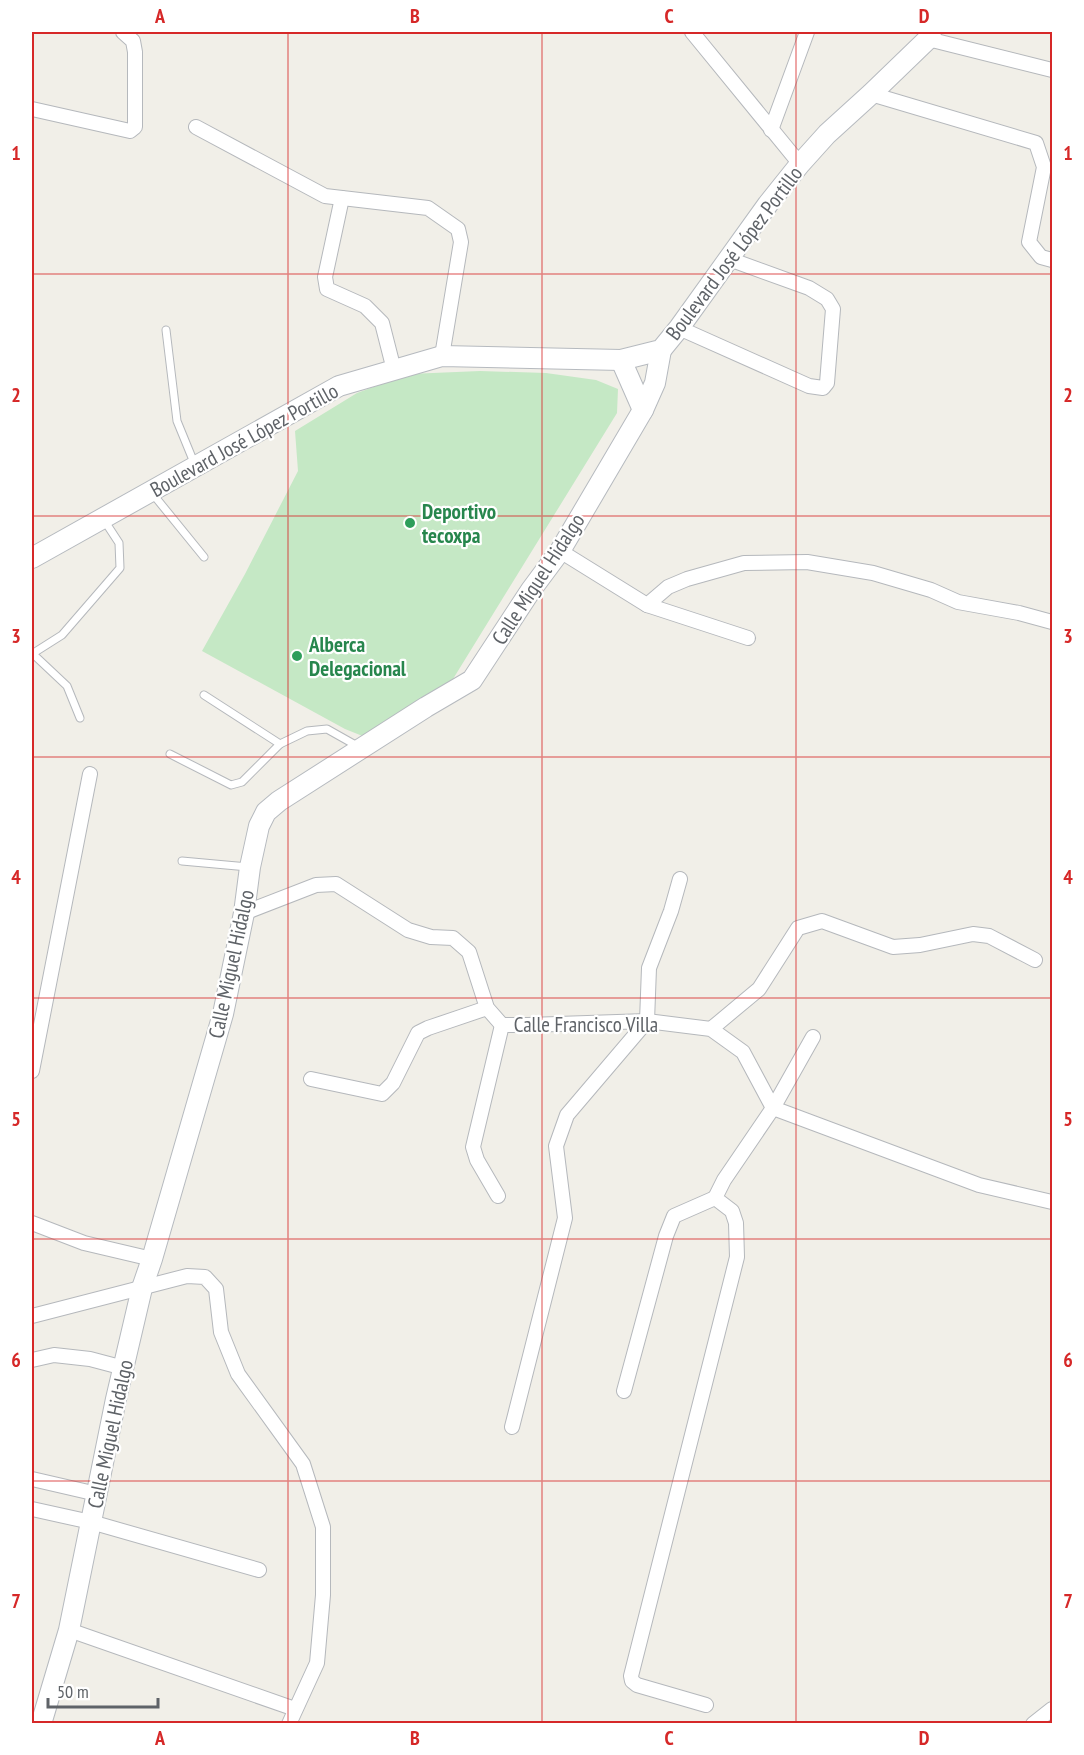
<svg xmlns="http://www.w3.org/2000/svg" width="1084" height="1755" font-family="'PT Sans Narrow',sans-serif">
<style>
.green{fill:#c5e8c5}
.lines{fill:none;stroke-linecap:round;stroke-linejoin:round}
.lane-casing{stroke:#b5b8bc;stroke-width:9}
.street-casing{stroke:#b5b8bc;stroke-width:16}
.secondary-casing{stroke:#b6babf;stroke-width:22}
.lane{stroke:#fff;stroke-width:7}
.street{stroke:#fff;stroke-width:14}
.secondary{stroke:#fff;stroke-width:20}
.grid{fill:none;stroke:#d62828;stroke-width:1.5;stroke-opacity:0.55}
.leisure-dot{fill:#2e9e5b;stroke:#fff;stroke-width:2}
.labels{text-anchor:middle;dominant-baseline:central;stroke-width:4.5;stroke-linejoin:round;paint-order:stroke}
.street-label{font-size:21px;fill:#5f6368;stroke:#fff}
.leisure-label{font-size:21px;font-weight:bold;fill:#27864d;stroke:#fff;text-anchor:start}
.neatline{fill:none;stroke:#d62828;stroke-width:2}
.grid-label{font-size:20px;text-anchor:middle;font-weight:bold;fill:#d62828}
</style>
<rect width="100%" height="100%" fill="#f1efe8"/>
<path class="green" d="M480,371L546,373L596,380L618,389L617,413L453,679L365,737L345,729L202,651L245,574L298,471L295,431L357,393L409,374Z"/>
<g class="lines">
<g class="lane-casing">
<g id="lane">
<path d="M166,330L177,421L195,465"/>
<path d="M152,493L204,557"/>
<path d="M32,654L62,635L120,568L119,543L104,520"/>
<path d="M33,654L67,686L80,718"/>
<path d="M280,744L307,731L327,729L359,747"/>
<path d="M170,754L231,785L242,782L280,744L204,695"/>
<path d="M182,861L248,867"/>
</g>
</g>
<g class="street-casing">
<g id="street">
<path d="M692,32L800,164"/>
<path d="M928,39L1052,70"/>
<path d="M871,94L1036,143L1044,167L1029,242L1041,257L1052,260"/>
<path d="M32,109L130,131L135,127V52L133,41L123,32"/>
<path d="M196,127L325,196L428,208L458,229L461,242L442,356"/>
<path d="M771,130L807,32"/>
<path d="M342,198L325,277L327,289L365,306L382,323L394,370"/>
<path d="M679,328L809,386L823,388L827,383L833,309L827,299L809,288L729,259"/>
<path d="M560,551L647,605L668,587L687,579L744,563L807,562L873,573L931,590L958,602L1019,613L1052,622"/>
<path d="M647,605L748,638"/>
<path d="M244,913L316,885L336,884L408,930L431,937L453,938L469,952L487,1008L502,1025H528L647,1021L711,1029L743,1052L773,1108L979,1185L1052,1202"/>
<path d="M711,1029L759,989L798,928L822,921L893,947L920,945L973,934L989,936L1035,960"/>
<path d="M32,1071L90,774"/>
<path d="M311,1079L382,1094L393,1083L418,1033L428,1028L487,1008"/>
<path d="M498,1196L477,1160L473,1147L502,1025"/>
<path d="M32,1223L84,1243L152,1259"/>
<path d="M32,1316L187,1276L205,1277L216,1289L221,1332L238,1374L303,1464L323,1527V1595L317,1663L289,1724"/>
<path d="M32,1360L54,1355L90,1359L124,1368"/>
<path d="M624,1391L666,1236L674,1216L715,1198"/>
<path d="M512,1427L565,1218L556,1146L567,1115L647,1021L649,968L671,911L680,879"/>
<path d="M32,1479L97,1494"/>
<path d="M32,1509L91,1522L259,1570"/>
<path d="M69,1630L295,1709"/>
<path d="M706,1705L637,1685L632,1681L631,1676L737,1257L736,1223L732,1211L715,1198L724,1180L773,1108L813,1037"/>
<path d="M1033,1724L1052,1709"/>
</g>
</g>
<g class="secondary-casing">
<g id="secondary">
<path d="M621,360L643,410"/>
<path d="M32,558L339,386L442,356L621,360L661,350L679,328L768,204L800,164L827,134L871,94L928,39L931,32"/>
<path d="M41,1724L69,1630L116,1399L142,1288L152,1259L223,1014L244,913L250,867L259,826L266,812L279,801L426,707L472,680L531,590L560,551L643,410L655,383L661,350"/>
</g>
</g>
<use href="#lane" class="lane"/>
<use href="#street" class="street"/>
<use href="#secondary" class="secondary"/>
</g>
<path class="grid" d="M288,32V1724M542,32V1724M796,32V1724M32,274H1052M32,516H1052M32,757H1052M32,998H1052M32,1239H1052M32,1481H1052"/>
<g class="leisure-dot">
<circle cx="410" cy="523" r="6"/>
<circle cx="297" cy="656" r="6"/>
</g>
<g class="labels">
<g class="street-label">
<text transform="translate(734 253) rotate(-53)">Boulevard José López Portillo</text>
<text transform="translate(244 440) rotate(-29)">Boulevard José López Portillo</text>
<text transform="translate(538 579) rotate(-57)">Calle Miguel Hidalgo</text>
<text transform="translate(231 964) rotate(-78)">Calle Miguel Hidalgo</text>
<text x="586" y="1024">Calle Francisco Villa</text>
<text transform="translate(110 1434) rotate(-78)">Calle Miguel Hidalgo</text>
</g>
<g class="leisure-label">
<text x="422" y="511">Deportivo<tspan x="422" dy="24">tecoxpa</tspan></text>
<text x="309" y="644">Alberca<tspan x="309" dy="24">Delegacional</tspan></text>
</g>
</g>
<rect width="1084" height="1755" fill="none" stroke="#ffffff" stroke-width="66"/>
<path d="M48 1698v9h110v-9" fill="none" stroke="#5f6368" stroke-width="3"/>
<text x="57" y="1698" font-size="18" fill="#5f6368" stroke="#ffffff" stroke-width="4.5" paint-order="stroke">50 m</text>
<rect x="33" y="33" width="1018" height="1689" class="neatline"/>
<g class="grid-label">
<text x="160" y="23">A</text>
<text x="415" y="23">B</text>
<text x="669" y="23">C</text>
<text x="924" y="23">D</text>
<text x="16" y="160">1</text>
<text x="1068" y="160">1</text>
<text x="16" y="402">2</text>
<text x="1068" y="402">2</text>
<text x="16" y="643">3</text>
<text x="1068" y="643">3</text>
<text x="16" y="884">4</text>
<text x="1068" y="884">4</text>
<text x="16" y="1126">5</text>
<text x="1068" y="1126">5</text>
<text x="16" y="1367">6</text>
<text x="1068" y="1367">6</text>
<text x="16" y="1608">7</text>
<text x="1068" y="1608">7</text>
<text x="160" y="1745">A</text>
<text x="415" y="1745">B</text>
<text x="669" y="1745">C</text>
<text x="924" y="1745">D</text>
</g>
</svg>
